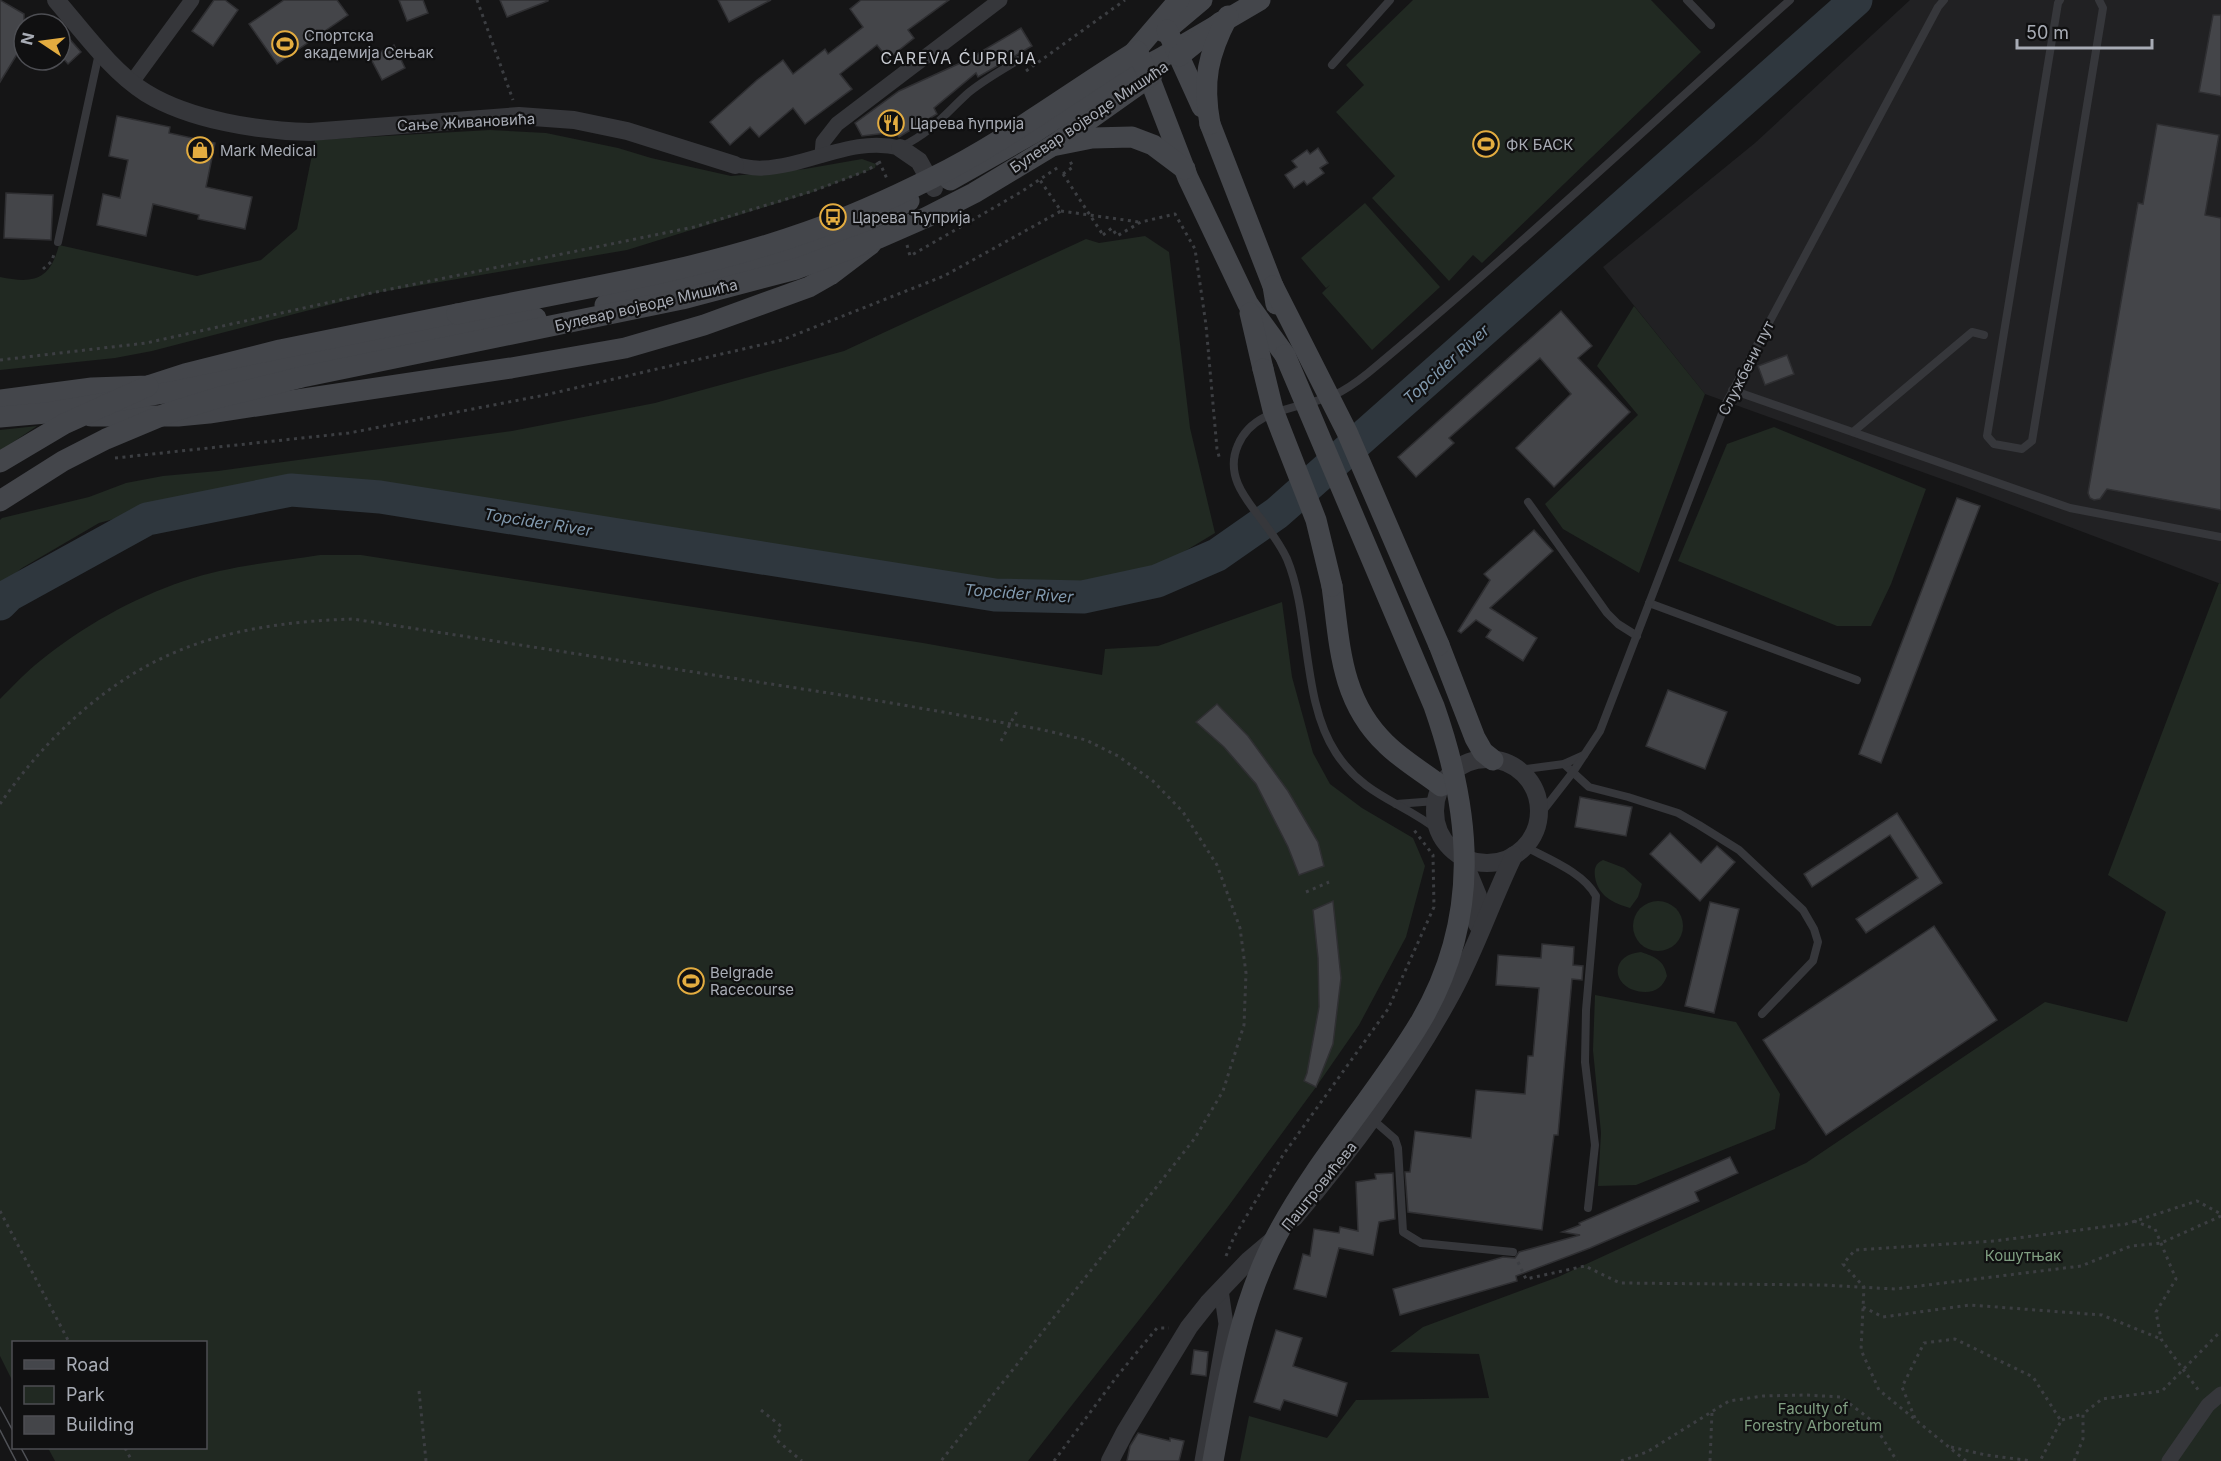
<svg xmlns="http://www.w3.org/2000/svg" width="2221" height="1461" font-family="Inter,sans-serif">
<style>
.built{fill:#212123}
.green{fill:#212922}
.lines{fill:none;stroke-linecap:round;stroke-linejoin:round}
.river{stroke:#2f373e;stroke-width:33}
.building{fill:#444549;stroke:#2f2f32;stroke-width:1.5}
.path{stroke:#3c3e42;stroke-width:3;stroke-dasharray:3 4.5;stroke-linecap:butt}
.service{stroke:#36373b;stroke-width:8}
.minor{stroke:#36373b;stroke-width:15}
.tertiary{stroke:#36373b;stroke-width:18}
.secondary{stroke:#44464b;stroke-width:21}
.tram{stroke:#4f5156;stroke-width:1.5}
.path-bridge{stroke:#3c3e42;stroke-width:3;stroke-dasharray:3 4.5;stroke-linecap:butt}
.secondary-bridge{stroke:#44464b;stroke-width:21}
.labels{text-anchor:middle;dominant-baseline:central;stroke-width:4.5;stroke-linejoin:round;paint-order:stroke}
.poi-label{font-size:15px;fill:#a8acb5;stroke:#101011;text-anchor:start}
.street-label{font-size:15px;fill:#a8acb5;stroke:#101011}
.park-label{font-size:15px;fill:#809f82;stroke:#101011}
.neighbourhood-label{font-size:16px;letter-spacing:1.5px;fill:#c8cbd2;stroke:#101011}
.water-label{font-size:16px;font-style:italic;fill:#8199ae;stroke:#101011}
</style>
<rect width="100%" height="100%" fill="#151516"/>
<path class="built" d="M1910,0H2221V584L1964,487L1705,394L1603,267L1755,143Z"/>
<g class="green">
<path d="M1413,0H1651L1701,52L1482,263L1473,255L1449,281L1372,198L1395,176L1336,112L1364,85L1346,65Z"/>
<path d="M490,130L546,133L618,148L651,158L731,176L805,169L862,159L876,164L875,168L813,192L627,250L375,293L152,351L115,358L0,370V277C34,284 50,280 59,245L197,276L261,260L297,229L315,140Z"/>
<path d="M1365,203L1440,287L1372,350L1322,293L1330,285L1326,288L1301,258Z"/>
<path d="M1145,236L1169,252L1190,428L1215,533L1122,589L931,576L654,529L325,481L291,483L218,496L147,510L99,523L22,568L0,586V520L2,518L89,497L126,483L163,476L218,471L512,431L655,403L844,351L1086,239L1099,243Z"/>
<path d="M1634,306L1705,394L1639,573L1563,529L1545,504L1638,415L1597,366Z"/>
<path d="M37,426L0,451V430Z"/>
<path d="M1774,427L1926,489L1891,584L1871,626H1837L1678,561L1727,444Z"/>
<path d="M320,555H361L923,643L1102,675L1105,649L1158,646L1282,602L1292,677L1313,753L1330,784L1362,808L1413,838L1425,866L1406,937L1359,1025L1316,1087L1227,1208L1028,1461H55L48,1448H206V1342H14L13,1382L0,1356V699C13,686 26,672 40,661C82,627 133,598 184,581C227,566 275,562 320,555Z"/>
<path d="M2219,583L2221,584V1461H1240L1249,1416L1327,1438L1356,1400L1489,1398L1479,1354L1390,1352L1423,1327L1558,1277L1806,1163L2045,1002L2127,1022L2166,912L2108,875Z"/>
<path d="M1603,860L1624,868L1642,884L1638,897L1630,908C1613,903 1598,896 1595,877C1594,868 1595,864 1603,860Z"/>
<circle cx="1658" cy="926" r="25"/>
<path d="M1641,952C1655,957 1664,960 1667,976C1663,986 1657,992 1645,992C1612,991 1607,955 1641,952Z"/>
<path d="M1595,995L1736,1022L1780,1094L1775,1129L1636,1185L1598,1186L1601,1133L1593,1050Z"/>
</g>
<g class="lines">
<path class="river" d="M0,604L9,595L147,519L291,490L380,497L995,595L1083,597L1157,581L1217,555L1277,513L1856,0"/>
</g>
<g class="building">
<path d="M0,0L24,14V43L0,82Z"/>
<path d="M214,0H225L238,10L213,46L192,31Z"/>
<path d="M284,0H337L348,15L277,64L249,24Z"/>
<path d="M399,0H423L428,13L407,21Z"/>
<path d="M500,0H548V1L507,17Z"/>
<path d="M718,0H771L729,22Z"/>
<path d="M861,0H949L908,30L914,38L888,59L877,45L840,74L852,89L805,124L793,108L759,137L750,127L730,145L710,122L757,80L783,60L793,74L825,49L828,54L863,27L850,9Z"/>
<path d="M2213,15H2221V96L2199,92Z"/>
<path d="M60,28L81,52L68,64L60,55Z"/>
<path d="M1021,28L1032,46L978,77L976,73L934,108L937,114L899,137L895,132L862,136L855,123L899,91L967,60Z"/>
<path d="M394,45L405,68L382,80L370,57Z"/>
<path d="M117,116L170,127L169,133L215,143L206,187L252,197L245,229L198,219L199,215L153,204L146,236L97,225L103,194L120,198L128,160L109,156Z"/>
<path d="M2157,124L2219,135L2205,215L2221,218V510L2107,489L2100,499L2094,500L2090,498L2088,493L2138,203L2143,204Z"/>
<path d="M1318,148L1328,163L1320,168L1324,173L1307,185L1304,181L1294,188L1285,175L1297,167L1292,161L1307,150L1310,154Z"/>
<path d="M6,193L53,195L51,240L4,238Z"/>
<path d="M1561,311L1592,346L1578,358L1630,412L1554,487L1516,448L1571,394L1540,358L1449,438L1454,443L1416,477L1398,457Z"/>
<path d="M1787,355L1794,374L1765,385L1758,366Z"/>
<path d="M1957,498L1980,506L1881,763L1859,754Z"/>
<path d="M1534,530L1553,551L1490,608L1537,638L1523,661L1486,637L1491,630L1476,620L1461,633L1458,631L1490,580L1484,574Z"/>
<path d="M1668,690L1727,712L1705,769L1646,746Z"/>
<path d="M1217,704L1248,736L1288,791L1318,842L1324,866L1299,875L1288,847L1256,784L1224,747L1196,722Z"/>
<path d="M1580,797L1632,807L1626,836L1575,827Z"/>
<path d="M1897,813L1942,883L1866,933L1856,919L1918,878L1890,835L1812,887L1804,874Z"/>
<path d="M1670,833L1701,863L1717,846L1735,862L1700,901L1650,854Z"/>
<path d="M1333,901L1341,978L1333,1044L1316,1087L1304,1081L1307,1073L1319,1007L1318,958L1313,910Z"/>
<path d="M1710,902L1739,909L1714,1013L1685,1006Z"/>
<path d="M1934,926L1997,1020L1826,1135L1763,1040Z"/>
<path d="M1542,944L1574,947L1573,965L1583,966L1582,980L1572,979L1558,1135H1554L1542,1230L1408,1212L1405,1172H1410L1415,1131L1471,1138L1476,1090L1525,1094L1528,1056H1533L1539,988L1496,985L1498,955L1541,958Z"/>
<path d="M1730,1157L1738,1173L1695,1192L1699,1201L1590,1248L1516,1276L1517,1281L1400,1315L1393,1289L1503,1257L1515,1258L1519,1252L1580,1235L1562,1232L1580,1225L1579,1223Z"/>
<path d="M1393,1173L1395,1219L1379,1222L1373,1255L1339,1248L1326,1297L1294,1289L1303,1254L1310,1256L1314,1229L1339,1233L1340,1227L1358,1231L1356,1182L1376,1179L1375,1174Z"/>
<path d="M1276,1330L1302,1338L1293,1366L1347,1383L1337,1416L1284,1400L1280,1410L1254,1402Z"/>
<path d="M1194,1350L1208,1352L1206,1376L1191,1374Z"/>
<path d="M1138,1433L1170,1441V1438L1184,1441L1179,1461H1127L1130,1446Z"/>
</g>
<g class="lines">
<g class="path">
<path d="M477,0L513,100"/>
<path d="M1026,71L1125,0"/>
<path d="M879,161L887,179"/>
<path d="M1063,174L1073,167L1070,161"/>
<path d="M1061,211L1139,222"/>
<path d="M1103,235L1112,228L1117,236L1141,222L1175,214L1195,249L1206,325L1217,449L1220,460"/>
<path d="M907,245L910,256L1021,192L1060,166"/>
<path d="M43,269L52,261L54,254"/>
<path d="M0,360L146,343L376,292L694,227L813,191L866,171L880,162"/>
<path d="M115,458L349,433L545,395L782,340L944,276L1061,211L1040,180"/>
<path d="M1001,741L1017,711"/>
<path d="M0,804C44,740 105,681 178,651C233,628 294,621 353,619L880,701L1039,729L1086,740L1118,756L1153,781L1183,812L1217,865L1240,928L1246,973L1244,1025L1223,1091L1195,1138L941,1461"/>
<path d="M1306,892L1329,882"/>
<path d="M0,1211L69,1342"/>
<path d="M2134,1221L2155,1229L2176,1279L2156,1312L2161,1339L2199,1391"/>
<path d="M1226,1256L1234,1237L1283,1155L1388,1009L1434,907L1433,855L1414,830"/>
<path d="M1518,1262L1526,1279L1585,1266L1620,1283L1823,1285L1895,1289L2081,1266L2131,1246L2161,1243L2221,1216"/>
<path d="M1863,1307L1883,1317L1970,1305L2102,1315L2161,1339"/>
<path d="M419,1391L426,1461"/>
<path d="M761,1410L782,1427L774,1438L802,1461"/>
<path d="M1915,1418L1902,1387L1924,1343L1955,1339L2033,1377L2061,1421L2040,1461"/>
<path d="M2062,1420L2083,1414"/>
<path d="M1951,1447L1986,1455L2032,1461"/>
<path d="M125,1448L132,1461"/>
<path d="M1054,1461L1118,1375L1157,1328H1169"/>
<path d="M1621,1461L1647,1452L1729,1401L1763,1396L1806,1395L1841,1397L1871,1420L1897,1461"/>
<path d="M1710,1461L1712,1412"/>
<path d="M1966,1461L1879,1390L1861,1350L1864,1287L1843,1264L1855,1250L1994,1241L2126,1224L2197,1201L2221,1214"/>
<path d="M2074,1461L2083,1439V1414L2102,1399L2162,1391L2221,1331"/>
</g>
<g class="service">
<path d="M1687,0L1711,25"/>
<path d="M2060,0L2058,3L1987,436L1994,444L2022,449L2032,441L2103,8L2099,0"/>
<path d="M1332,65L1390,0"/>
<path d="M901,147C933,131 942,117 967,94C982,81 1001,71 1018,60"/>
<path d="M58,242L99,53"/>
<path d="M1732,390L2070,508L2221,537"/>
<path d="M1853,432L1972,332L1984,335"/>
<path d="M1528,502L1607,613L1618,624L1637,636"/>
<path d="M1649,603L1857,680"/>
<path d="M1564,764L1589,787L1628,797L1678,813L1699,825L1739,850L1803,910L1814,929L1818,942L1813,961L1762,1014"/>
<path d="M1518,770L1564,764L1584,755"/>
<path d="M1396,804L1436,801"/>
<path d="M1538,817L1573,772L1600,731L1726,403L1938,7L1944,0"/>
<path d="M1439,831C1401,801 1365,797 1336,753C1301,700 1311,617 1287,559C1280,544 1271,532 1261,519C1244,497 1225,474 1238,445C1254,407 1301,409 1334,395C1346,390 1358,381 1368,373C1513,253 1650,124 1790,0"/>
<path d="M1524,846C1548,859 1583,872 1596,896L1586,1010L1585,1062L1595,1145L1588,1208"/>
<path d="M1372,1119L1395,1139L1398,1148L1403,1232L1421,1243L1513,1252"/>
</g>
<g class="minor">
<path d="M132,82L192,0"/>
<path d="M822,155L823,142L837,124L1000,0"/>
<path d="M735,165C744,166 754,169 763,168C809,166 853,136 900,148"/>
<path d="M1202,1461L1226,1324L1221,1290"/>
<path d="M2169,1461L2208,1405L2221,1394"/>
</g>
<g class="tertiary">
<path d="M56,0C82,30 112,72 146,93C190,120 259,131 310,132L519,116L574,120L627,131L735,165"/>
<path d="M900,148L919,161L934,188"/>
<circle cx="1487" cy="811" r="52"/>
<path d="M1464,862L1478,896L1477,924"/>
<path d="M1294,1218C1353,1148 1408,1074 1452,993C1476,949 1492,900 1514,855"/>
<path d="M1110,1461L1125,1432L1189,1327L1208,1303L1249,1260L1275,1238"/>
</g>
<g class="secondary">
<path d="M1164,32L1202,0"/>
<path d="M1124,64L1179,0"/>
<path d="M1149,77L1188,178L1248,304L1285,355"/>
<path d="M1210,124L1273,286L1276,304"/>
<path d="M1052,146L1152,75"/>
<path d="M950,180L1035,132L1091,95L1161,58L1260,0"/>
<path d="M605,305C711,284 812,249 909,201"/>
<path d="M1250,313L1263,369"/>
<path d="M0,400L92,388L148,386L185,374L280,350L457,314"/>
<path d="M91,416H178L209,413L511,368L625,348L704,325L809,287L830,275L871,244"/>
<path d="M0,417L46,413L176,391L536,318"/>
<path d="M1332,586C1340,645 1340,700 1386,744C1402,760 1423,772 1441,786"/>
<path d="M1439,645L1475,738L1483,752L1493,760"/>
</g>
<g class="tram">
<path d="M0,1407L14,1433"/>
<path d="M0,1430L16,1461"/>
<path d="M21,1448L28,1461"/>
</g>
<path class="path-bridge" d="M1063,174L1103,235"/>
<g class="secondary-bridge">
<path d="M1167,30L1202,107"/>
<path d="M1179,56L1221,22"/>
<path d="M1210,124C1202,81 1208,54 1228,16"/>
<path d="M1273,286L1347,432L1439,645"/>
<path d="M457,314C573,290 694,272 807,232C850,217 892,198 932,178C1005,142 1069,93 1137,51L1149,77"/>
<path d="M1263,369L1273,410L1316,520L1332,586"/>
<path d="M0,462L64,424L148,386"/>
<path d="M0,501L63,461L106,439L168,413L217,398L302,377L682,299L796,269L879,238L927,217L974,193L1052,146L1092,138L1132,137L1153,145L1185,169"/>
<path d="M1213,1461C1227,1385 1240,1304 1277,1235C1317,1159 1377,1095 1421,1021C1481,918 1472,814 1434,706L1285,355"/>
</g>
</g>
<defs>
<g id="stadium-ring" transform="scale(1.35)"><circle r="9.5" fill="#101011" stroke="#e3ac40" stroke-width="1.5"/><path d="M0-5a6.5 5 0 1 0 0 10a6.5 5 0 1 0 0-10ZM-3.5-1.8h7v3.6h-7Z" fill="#e3ac40"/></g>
<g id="restaurant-ring" transform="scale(1.35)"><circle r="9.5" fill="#101011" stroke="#e3ac40" stroke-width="1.5"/><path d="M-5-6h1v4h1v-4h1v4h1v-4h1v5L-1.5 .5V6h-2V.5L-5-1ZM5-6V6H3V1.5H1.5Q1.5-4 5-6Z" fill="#e3ac40"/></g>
<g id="shop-ring" transform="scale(1.35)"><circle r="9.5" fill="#101011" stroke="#e3ac40" stroke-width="1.5"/><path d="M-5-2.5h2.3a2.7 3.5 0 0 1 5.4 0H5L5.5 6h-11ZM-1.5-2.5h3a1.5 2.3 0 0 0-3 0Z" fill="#e3ac40"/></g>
<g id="bus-ring" transform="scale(1.35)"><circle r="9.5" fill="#101011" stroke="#e3ac40" stroke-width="1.5"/><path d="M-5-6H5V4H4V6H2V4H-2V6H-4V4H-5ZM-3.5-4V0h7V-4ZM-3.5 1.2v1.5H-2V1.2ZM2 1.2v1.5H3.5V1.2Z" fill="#e3ac40"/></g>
</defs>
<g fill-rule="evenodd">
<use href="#stadium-ring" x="285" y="44"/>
<use href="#restaurant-ring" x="891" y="123"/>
<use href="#stadium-ring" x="1486" y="144"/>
<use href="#shop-ring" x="200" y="150"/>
<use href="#bus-ring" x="833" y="217"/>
<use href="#stadium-ring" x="691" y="981"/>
</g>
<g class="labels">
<g class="poi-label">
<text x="304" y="35">Спортска<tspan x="304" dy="17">академија Сењак</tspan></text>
<text x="910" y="123">Царева ћуприја</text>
<text x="1506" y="144">ФК БАСК</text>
<text x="220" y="150">Mark Medical</text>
<text x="852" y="217">Царева Ћуприја</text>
<text x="710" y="972">Belgrade<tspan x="710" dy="17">Racecourse</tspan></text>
</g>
<g class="street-label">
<text transform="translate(1089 117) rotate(-34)">Булевар војводе Мишића</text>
<text transform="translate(466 122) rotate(-3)">Сање Живановића</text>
<text transform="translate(646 305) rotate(-13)">Булевар војводе Мишића</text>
<text transform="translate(1746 368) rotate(-63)">Службени пут</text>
<text transform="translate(1319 1186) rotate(-51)">Паштровићева</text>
</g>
<g class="park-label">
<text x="2023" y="1255">Кошутњак</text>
<text x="1813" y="1408">Faculty of<tspan x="1813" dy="17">Forestry Arboretum</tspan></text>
</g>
<g class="neighbourhood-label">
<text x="959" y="58">CAREVA ĆUPRIJA</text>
</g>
<g class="water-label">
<text transform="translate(1446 364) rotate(-42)">Topcider River</text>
<text transform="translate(538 522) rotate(9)">Topcider River</text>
<text transform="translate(1019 593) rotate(4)">Topcider River</text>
</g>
</g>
<rect x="12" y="1341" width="195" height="108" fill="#101011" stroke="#4d4e53" stroke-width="1.5"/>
<rect x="24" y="1360" width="30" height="9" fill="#44464b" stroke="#4d4e53" stroke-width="1.5"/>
<text x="66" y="1371" font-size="18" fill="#a8acb5">Road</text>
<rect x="24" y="1386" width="30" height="18" fill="#212922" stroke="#4d4e53" stroke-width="1.5"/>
<text x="66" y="1401" font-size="18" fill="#a8acb5">Park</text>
<rect x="24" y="1416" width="30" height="18" fill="#444549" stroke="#4d4e53" stroke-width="1.5"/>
<text x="66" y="1431" font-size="18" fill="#a8acb5">Building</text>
<g transform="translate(42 42) rotate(283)"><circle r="28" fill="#101011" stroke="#4d4e53" stroke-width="1.5"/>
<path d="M0-4.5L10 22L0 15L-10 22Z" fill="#e3ac40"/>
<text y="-9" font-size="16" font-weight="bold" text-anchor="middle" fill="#a8acb5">N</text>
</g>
<path d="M2017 39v9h135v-9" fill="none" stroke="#a8acb5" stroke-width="3"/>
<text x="2026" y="39" font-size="18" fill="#a8acb5" stroke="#101011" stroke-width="4.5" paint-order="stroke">50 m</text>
</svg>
